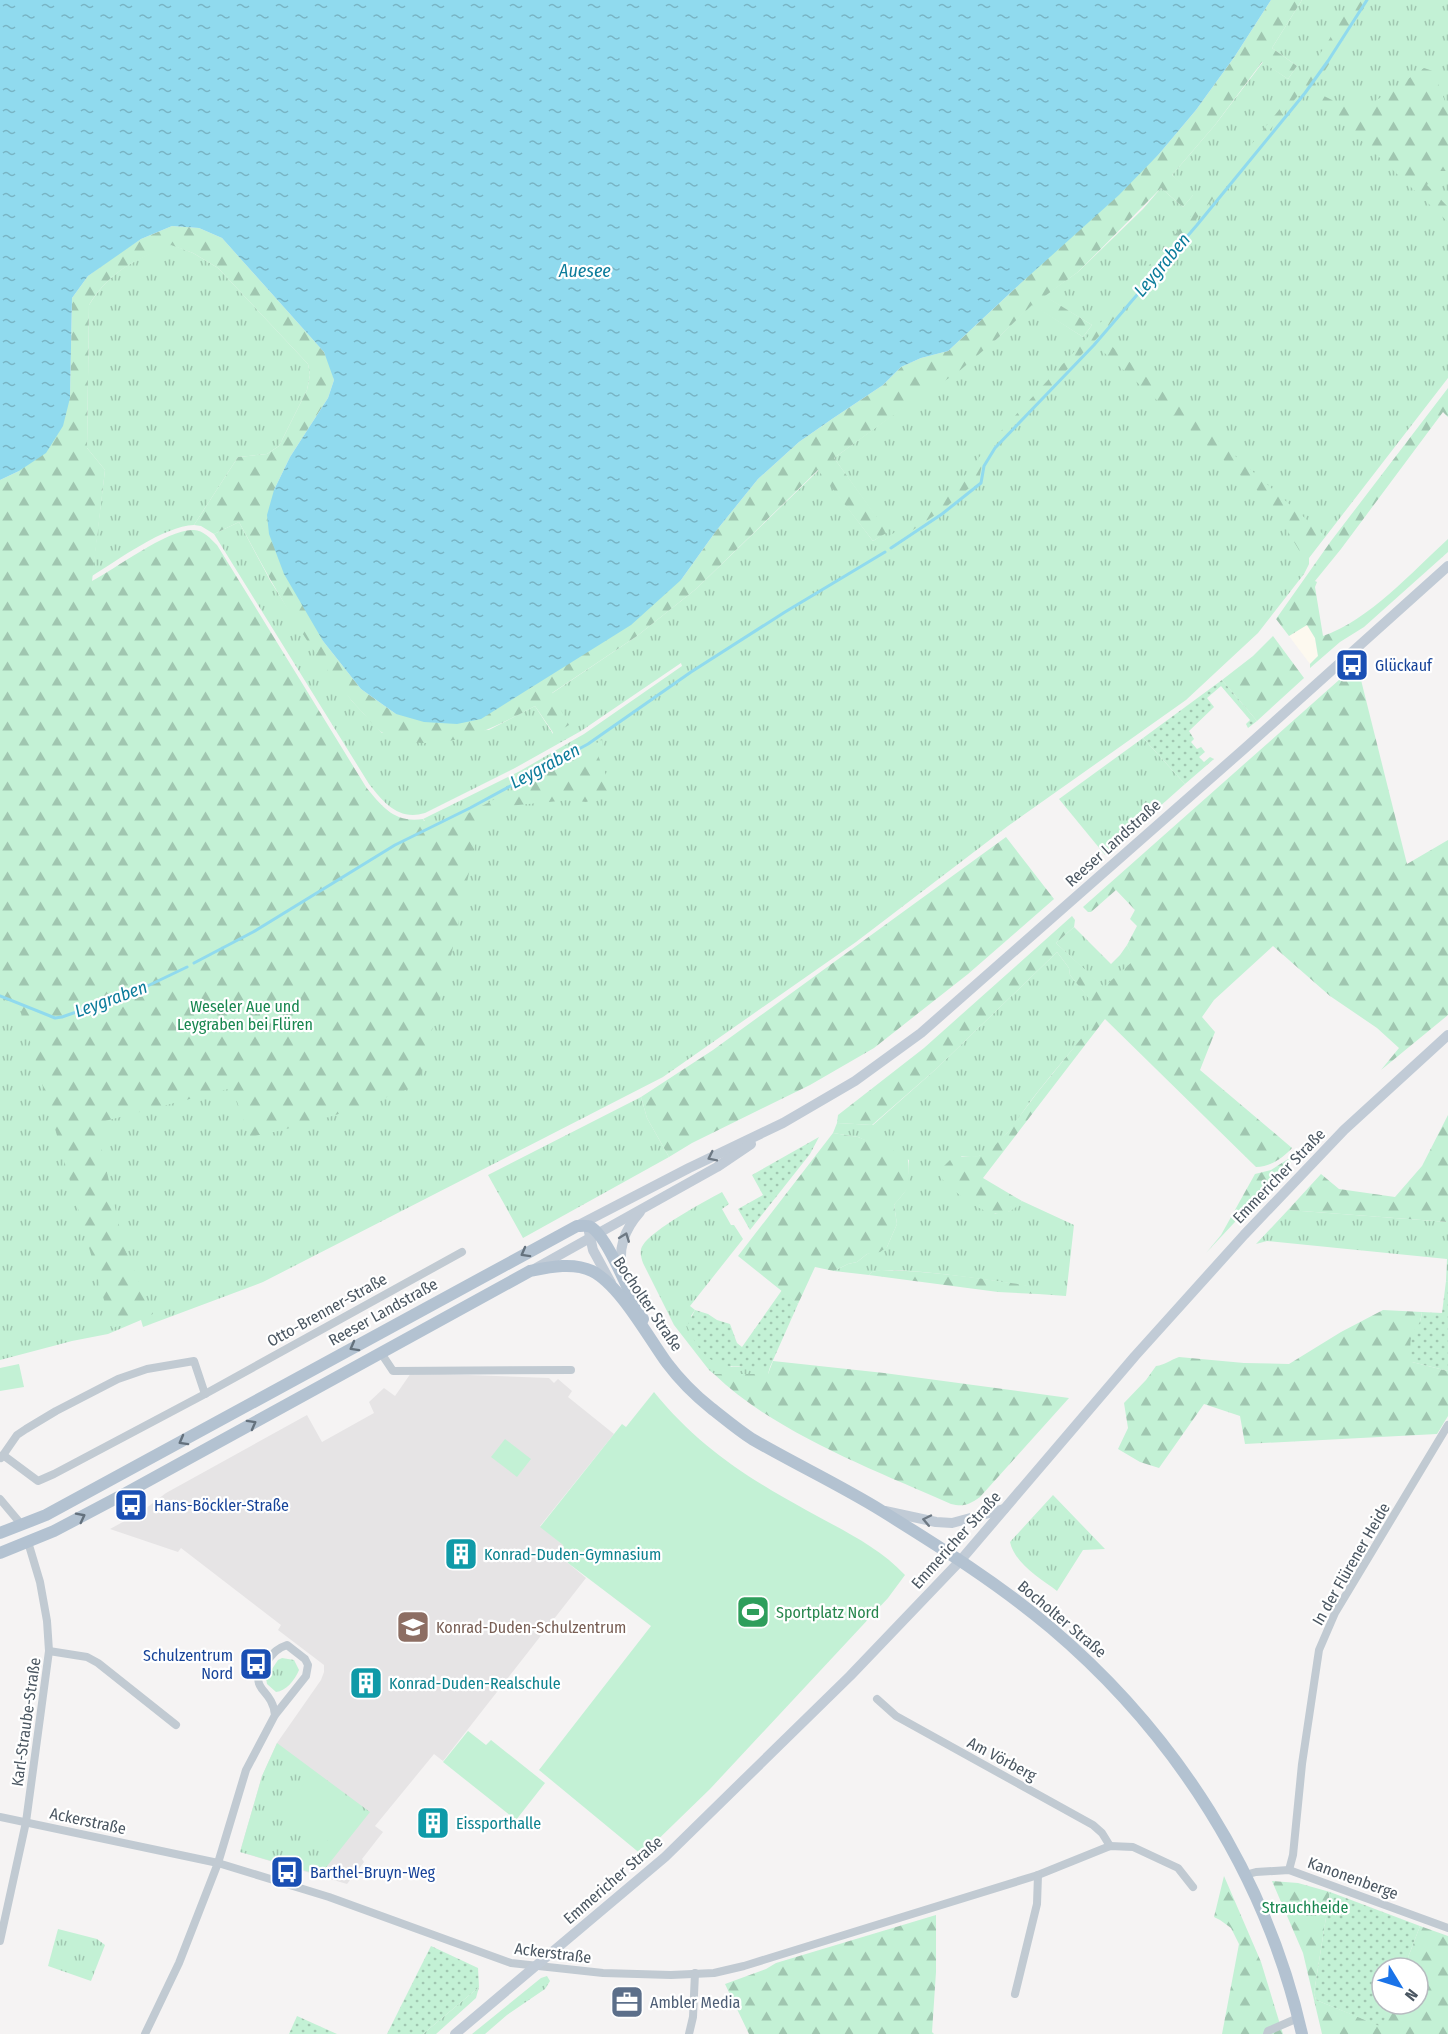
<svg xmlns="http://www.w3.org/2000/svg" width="1448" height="2034" font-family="'Fira Sans Condensed',sans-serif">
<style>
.commercial{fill:#fdf9ef}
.education{fill:#e6e4e5}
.grass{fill:url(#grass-tufts)}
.forest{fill:url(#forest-firs)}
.garden{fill:url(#garden-dots)}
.pitch{fill:#c3f1d5}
.water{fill:url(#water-ripples)}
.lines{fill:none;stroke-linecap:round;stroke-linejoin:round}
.stream{stroke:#90daee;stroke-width:3}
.street{stroke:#c1cad2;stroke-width:8}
.secondary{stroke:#c1cbd6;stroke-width:10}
.primary{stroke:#b3c2d1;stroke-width:12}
.oneway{stroke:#6e7984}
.oneway2{stroke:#64717d}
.labels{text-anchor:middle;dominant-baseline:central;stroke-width:4.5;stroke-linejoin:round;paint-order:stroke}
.transit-label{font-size:16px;fill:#164399;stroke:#fff;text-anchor:start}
.street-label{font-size:16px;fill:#4a5661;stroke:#fff}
.park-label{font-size:16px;fill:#17864f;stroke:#fff}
.culture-label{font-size:16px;fill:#0d838f;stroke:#fff;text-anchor:start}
.leisure-label{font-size:16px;fill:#27864d;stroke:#fff;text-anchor:start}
.education-label{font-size:16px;fill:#785e54;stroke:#fff;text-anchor:start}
.service-label{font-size:16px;fill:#4e5e75;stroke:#fff;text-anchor:start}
.water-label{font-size:18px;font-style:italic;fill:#0c7c9b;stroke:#fff}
</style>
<defs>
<pattern id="grass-tufts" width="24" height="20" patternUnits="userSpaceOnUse" patternTransform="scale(1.5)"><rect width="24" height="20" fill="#c3f1d5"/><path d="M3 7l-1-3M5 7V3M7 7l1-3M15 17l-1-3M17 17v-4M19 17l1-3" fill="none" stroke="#a0c6b0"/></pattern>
<pattern id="forest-firs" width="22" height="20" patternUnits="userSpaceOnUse" patternTransform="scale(1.5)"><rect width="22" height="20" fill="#c3f1d5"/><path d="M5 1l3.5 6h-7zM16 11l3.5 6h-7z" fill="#a0c6b0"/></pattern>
<pattern id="garden-dots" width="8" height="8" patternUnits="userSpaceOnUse" patternTransform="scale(1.5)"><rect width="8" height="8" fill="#c3f1d5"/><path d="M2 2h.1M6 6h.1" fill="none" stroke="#a0c6b0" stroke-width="1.8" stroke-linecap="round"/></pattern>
<pattern id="water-ripples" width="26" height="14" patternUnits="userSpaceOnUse" patternTransform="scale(1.5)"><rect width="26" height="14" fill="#90daee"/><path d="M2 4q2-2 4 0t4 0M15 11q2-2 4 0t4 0" fill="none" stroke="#78b4c4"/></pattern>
</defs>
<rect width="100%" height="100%" fill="#f5f3f3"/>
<path class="commercial" d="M1307,624L1315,638L1318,656L1310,664L1289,636Z"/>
<path class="education" d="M411,1373L549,1378L554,1383L558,1379L572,1391L568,1397L614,1434L540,1526L563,1545L568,1563L586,1578L443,1761L434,1754L375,1826L383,1832L362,1859L364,1862L347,1884L240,1852L262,1776L277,1743L321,1680L324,1672V1665L278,1630L281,1625L181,1548L178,1552L110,1529L141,1512L166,1493L307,1415L322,1442L374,1413L369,1402L384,1388L395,1396Z"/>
<g class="grass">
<path d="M1302,0H1448V378L1309,558V564L1304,574L1258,633L1186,700L1008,826L856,942L663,1077L263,1282L143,1327L141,1320L108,1334L72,1341L0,1360V634L368,799L399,821H425L423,819L520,771L584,734L682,666L681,663L581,731L515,768L425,813C399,821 384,803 369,784L214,534L239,522L271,582L313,648L352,701L382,733L489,730L535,706L553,734L551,694L637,636L696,589L819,470L873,541L887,532L834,458L998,338L1032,304L1083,337L1092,325L1044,296L1078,272L1143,209L1161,188L1183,207L1193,195L1172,175L1215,125L1263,62L1288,79L1297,66L1272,48Z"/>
<path d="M170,244L193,253L218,268L308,364L310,375L307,390L279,446L267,454L238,457L194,525C164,526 118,560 92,576L105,470L87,448L89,305C110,271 135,260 170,244Z"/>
<path d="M1143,738L1185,784L1105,855L1059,799Z"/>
<path d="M1074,927L1111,964L1120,955L1127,945L1135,960L1104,988L1056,943Z"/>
<path d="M1057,952L1069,968L1070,975L1102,1014C1080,1041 1057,1067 1036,1094C1020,1114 1006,1141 984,1154C976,1158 969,1157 961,1156L995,1214L1010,1211L1022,1201L1074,1225L1066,1296L1038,1294V1288C1000,1281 961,1276 923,1272C905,1271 889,1268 872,1272L869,1275L834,1271L848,1264L857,1262L867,1254L887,1247L897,1224L894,1205C898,1199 903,1195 906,1190C909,1185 908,1168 909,1160L858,1137L833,1133L837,1123L873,1125L936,1069Z"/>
<path d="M641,1097L647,1118L669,1157L523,1238L488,1175Z"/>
<path d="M722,1192L729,1204L722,1209L731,1225H734L743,1239L690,1306L695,1310L691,1316L731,1367H770L768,1374H714L709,1370L674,1325L643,1263C641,1257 639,1250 643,1245C652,1230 705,1201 722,1192Z"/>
<path d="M1288,1210L1448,1222V1282L1446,1281L1447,1259L1267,1241L1256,1244Z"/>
<path d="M1053,1495L1105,1549L1083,1550L1057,1591C1040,1578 1015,1564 1010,1542Z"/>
<path d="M282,1658L294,1660L299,1670C295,1680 286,1691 276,1692L267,1684L266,1678L278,1660Z"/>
<path d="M277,1743L370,1812L320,1875L240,1852L262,1776Z"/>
<path d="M58,1929L97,1939L105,1945L91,1981L48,1966Z"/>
<path d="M547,1976L550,1981L545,1989L507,2015L485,2034H472L541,1978Z"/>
<path d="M479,1987L476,1998L436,2034H423Z"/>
</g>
<g class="forest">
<path d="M1271,0H1302L1272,48L1297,66L1288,79L1262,62L1215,125L1172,175L1194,194L1183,207L1161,188L1078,272L1045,296L1092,325L1083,337L1032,305L998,338L958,372L902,409L834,458L888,532L873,541L818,470L696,589L637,636L552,693L569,725L554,734L535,706C499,725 465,744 423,743C414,743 391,737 383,733C376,729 369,720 364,714C314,662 273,585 239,522L214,534L201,526L194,525L238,457L267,454L279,446L307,390L310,375L308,364L218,268L193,253L171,245C135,260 110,271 89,305L87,448L105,470L92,581C115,569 169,528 194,530C203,530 211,539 217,545L366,787C383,808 395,823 423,819L430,833L545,773L602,740L603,747L597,753L608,780L607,795L586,802L569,800L499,807L483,817L477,836L451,956L418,1085C363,1107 308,1126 250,1137L232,1088L105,1121L101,1146L124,1247L153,1314L112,1328L20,1006L0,998V480L19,471L70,398L72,298L88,276L115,256L141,239L172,226L199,228L222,238L324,352L330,365L334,380L328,398L290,457L274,490L323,641L361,689L396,714L681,580L716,531L758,479L799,442L832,419L883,385L901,367L921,358L948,351L1159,154L1196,110L1235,56Z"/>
<path d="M1352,0H1369L1311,93L1324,96L1350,109L1365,108L1424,68L1433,71L1448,109V171H1440L1427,185L1448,207V222L1311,93L1307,96L1301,92L1103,332L993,447L982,464L979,480L941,511L889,546L886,538L936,506L957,486L990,443L1096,328L1255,140L1298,86L1326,45Z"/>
<path d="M1106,341L1324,535L1306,562L1271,503L1099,348Z"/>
<path d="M1448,388V417L1443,412L1341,549L1315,581L1317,582L1315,587L1323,636C1368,621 1413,571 1448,539V552L1364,627L1340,642L1310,668V664L1318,656L1315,638L1307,625L1289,636L1276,619L1331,541Z"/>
<path d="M1273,636L1304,678L1257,721L1222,680L1253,656Z"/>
<path d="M1357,664L1407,864L1448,840V1015L1381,1070L1399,1048L1377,1028L1330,996L1273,946L1214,1000L1202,1017L1215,1032L1200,1070L1292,1148C1283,1158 1270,1167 1256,1167L1105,1019L983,1178L1022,1201C1003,1224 983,1212 964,1198C954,1191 946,1185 939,1175L941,1169L953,1157L979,1156L993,1147L1007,1133L1037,1093L1101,1014L1070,975L1069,968L1057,952L936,1069L872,1125L837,1123L838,1115L924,1048L1072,916L1075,920L1074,927L1056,943L1104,987L1134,960L1127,945L1137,926L1130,919L1135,910L1116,890L1091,912H1088L1083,907Z"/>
<path d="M1006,837L1054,899L968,974L874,1048L810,1085L692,1143L669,1157L647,1118L641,1097L713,1050Z"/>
<path d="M1448,1115V1222L1288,1210L1321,1174L1339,1189L1395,1197L1422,1166Z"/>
<path d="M833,1133L858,1137L907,1156C909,1160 909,1181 909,1187L894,1205L897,1224L887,1247L880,1252L867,1254L857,1262L848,1264L834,1271L815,1267L798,1304L738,1256Z"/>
<path d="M1302,1150L1206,1253L1221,1235L1255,1174L1271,1170Z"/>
<path d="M881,1270C933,1271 986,1279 1038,1287V1294L998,1292L869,1275L872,1272Z"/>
<path d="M1383,1310L1422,1312L1412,1362L1448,1371V1416L1437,1434L1245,1444L1240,1416L1204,1404L1159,1468L1140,1462L1118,1449L1128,1428L1124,1403L1146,1380L1156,1366C1165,1365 1170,1360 1179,1357L1244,1363L1289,1364L1341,1332Z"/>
<path d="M773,1361L884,1373L1069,1398L980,1497C969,1505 963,1507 951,1504C874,1470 775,1433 714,1374H768Z"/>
<path d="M1224,1876L1261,1962L1283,2034H1222L1239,1944L1231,1928L1220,1920L1214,1917Z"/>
<path d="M1272,1881L1298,1883L1330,1892L1314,1993L1316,2000L1381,2026L1390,2004H1418V1968H1404L1420,1926L1448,1936V2034H1322L1303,1953Z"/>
<path d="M936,1915V1972L932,2032L934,2034H749L725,1984L766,1969L776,1963Z"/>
</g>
<g class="garden">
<path d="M1222,680L1257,721L1248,728L1246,724L1250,720L1221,686L1207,698L1214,707L1189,731L1194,739L1191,742L1197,749L1201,747L1205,752L1199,757L1204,762L1210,757L1214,759L1185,784L1143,738Z"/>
<path d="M819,1137L810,1154L750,1230L738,1209L763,1195L752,1175Z"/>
<path d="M1446,1281L1448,1282V1371L1412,1362C1411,1353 1408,1339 1414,1331C1420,1322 1420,1324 1422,1312L1442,1313Z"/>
<path d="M782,1290L798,1304L770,1367C726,1367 707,1372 687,1326L695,1310L708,1314L717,1320L730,1324L737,1343L742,1347Z"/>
<path d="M1330,1892L1420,1926L1404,1968H1382V2004H1390L1382,2027L1316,2000L1314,1993Z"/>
<path d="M431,1946L478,1968L479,1987L423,2034H387Z"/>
<path d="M297,2016L337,2034H289Z"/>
</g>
<g class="pitch">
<path d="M19,1364L24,1387L0,1391V1368Z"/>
<path d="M654,1392C698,1446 746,1477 806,1510C840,1529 878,1546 905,1575L888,1598L710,1789L642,1855L539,1770L651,1626L568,1563L563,1545L540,1527L622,1424L626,1427Z"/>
<path d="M505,1439L531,1459L517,1477L491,1457Z"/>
<path d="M468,1731L486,1745L491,1740L545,1783L516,1820L443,1762Z"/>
<path d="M310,1776L362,1816L337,1848L285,1808Z"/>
</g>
<path class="water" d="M0,0H1271L1235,56L1196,110L1159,154L1119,195L1021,283L948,351L921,358L901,367L883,385L832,419L799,442L758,479L716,531L681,580L631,625L481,719L457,724L424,722L396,714L361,689L323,641L284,574L269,534L267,515L274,490L290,457L328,398L334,380L324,352L222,238L199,228L172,226L141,239L88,276L72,298L70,398L63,426L46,453L19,471L0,480Z"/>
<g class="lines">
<g class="stream">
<path d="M891,548L942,514L981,483L984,466L995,448L1094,345L1197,225L1305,93L1328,61L1367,0"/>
<path d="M194,963L253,932L395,845L470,808L588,744L691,672L785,612L885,552"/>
<path d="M0,996L55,1018L62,1017L137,991L187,967"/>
</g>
<g class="street">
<path d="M381,1353L393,1371L571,1370"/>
<path d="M3,1455L38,1481L54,1474L205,1394L462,1252"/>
<path d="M1,1458L17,1435L26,1429L56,1411L118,1379L147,1369L194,1361L205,1394"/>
<path d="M0,1499L21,1524"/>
<path d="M49,1651L87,1657L98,1663L176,1725"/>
<path d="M877,1699L896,1716L1093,1825L1102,1833L1110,1846"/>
<path d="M0,1817L218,1863L329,1897L511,1963L603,1973L671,1975L714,1973L744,1966L1038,1875L1110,1846L1133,1847L1178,1868L1193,1887"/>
<path d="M1289,1870L1293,1855L1302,1764L1319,1650L1335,1613L1448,1425"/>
<path d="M1245,1875L1256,1872L1289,1870L1448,1928"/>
<path d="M0,1941L26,1822L49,1651L47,1621L40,1582L28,1542"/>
<path d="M1015,1994L1037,1904L1038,1875"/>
<path d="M145,2034L179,1963L218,1863L246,1770L275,1715L306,1676L308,1665L305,1659L287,1645C278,1648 274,1652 268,1660C244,1692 272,1685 275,1715"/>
<path d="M689,2034L693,2017L695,1973"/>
<path d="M1267,2034L1268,2031L1298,2018"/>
</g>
<g class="secondary">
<path d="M577,1226L689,1168L783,1123L855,1081L921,1033L1244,749L1448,566"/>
<path d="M589,1232L593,1250L611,1283"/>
<path d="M536,1268L717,1167L751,1144"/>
<path d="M622,1272C618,1248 624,1230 640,1212"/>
<path d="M885,1511L936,1522L952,1523L1004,1509"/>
<path d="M455,2034L665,1857L850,1676L960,1561L1135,1356L1244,1235L1344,1130L1448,1035"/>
</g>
<g class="primary">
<path d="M0,1533L46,1515L577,1226C581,1226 587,1225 591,1227C609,1238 631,1299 643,1319"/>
<path d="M0,1553L54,1531L126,1493L530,1271C550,1267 573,1262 592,1271C620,1285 648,1337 667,1363C679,1379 696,1396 711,1408C725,1419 738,1430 752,1439C795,1464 840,1485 882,1511C940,1547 999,1584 1051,1628C1175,1733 1266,1875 1302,2034"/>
</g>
</g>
<defs><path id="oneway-chevron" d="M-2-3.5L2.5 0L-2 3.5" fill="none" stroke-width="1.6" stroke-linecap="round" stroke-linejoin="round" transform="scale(1.5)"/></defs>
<g class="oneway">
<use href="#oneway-chevron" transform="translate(712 1157) rotate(154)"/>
<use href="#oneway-chevron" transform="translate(625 1237) rotate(-69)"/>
<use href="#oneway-chevron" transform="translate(927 1520) rotate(-168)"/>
</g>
<g class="oneway2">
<use href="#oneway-chevron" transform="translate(525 1253) rotate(151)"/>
<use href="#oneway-chevron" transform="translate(354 1347) rotate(151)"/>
<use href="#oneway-chevron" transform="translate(252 1424) rotate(-29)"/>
<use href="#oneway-chevron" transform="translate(183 1441) rotate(151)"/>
<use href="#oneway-chevron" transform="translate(81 1517) rotate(-27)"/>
</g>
<defs>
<g id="bus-square" transform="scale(1.725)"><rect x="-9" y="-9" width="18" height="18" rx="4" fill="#1a4fb4" stroke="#fff"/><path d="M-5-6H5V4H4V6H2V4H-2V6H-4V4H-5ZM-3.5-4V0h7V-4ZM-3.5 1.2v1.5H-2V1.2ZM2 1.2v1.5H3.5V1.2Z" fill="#fff"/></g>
<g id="building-square" transform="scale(1.725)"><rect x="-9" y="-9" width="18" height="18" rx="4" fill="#0f9aa8" stroke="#fff"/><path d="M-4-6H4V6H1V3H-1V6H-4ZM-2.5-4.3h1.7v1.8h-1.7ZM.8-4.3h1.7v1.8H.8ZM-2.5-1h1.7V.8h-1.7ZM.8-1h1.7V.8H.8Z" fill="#fff"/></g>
<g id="stadium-square" transform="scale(1.725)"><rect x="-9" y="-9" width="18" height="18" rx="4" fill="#2e9e5b" stroke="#fff"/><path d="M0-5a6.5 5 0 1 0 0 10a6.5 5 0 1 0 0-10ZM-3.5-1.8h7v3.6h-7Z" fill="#fff"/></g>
<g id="school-square" transform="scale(1.725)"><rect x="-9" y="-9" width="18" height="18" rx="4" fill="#8d6e63" stroke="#fff"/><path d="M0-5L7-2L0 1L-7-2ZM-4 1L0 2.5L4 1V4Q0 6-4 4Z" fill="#fff"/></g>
<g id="office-square" transform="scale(1.725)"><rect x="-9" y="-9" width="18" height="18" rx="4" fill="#5c6f8a" stroke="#fff"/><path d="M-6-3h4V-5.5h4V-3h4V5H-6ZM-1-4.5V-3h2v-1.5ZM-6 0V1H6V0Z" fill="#fff"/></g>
</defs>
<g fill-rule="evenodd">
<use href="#bus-square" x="1352" y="665"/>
<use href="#bus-square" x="131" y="1505"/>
<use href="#building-square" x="461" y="1554"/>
<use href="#stadium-square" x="753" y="1612"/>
<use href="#school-square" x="413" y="1627"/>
<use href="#bus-square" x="256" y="1664"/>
<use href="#building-square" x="366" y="1683"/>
<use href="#building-square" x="433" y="1823"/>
<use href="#bus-square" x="287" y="1872"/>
<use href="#office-square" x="627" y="2002"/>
</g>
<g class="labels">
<g class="transit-label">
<text x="1375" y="665">Glückauf</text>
<text x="154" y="1505">Hans-Böckler-Straße</text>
<text x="233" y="1655" text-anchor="end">Schulzentrum<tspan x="233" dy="18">Nord</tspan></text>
<text x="310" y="1872">Barthel-Bruyn-Weg</text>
</g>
<g class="street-label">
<text transform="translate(1113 843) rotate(-42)">Reeser Landstraße</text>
<text transform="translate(1279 1176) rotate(-46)">Emmericher Straße</text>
<text transform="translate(648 1304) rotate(56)">Bocholter Straße</text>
<text transform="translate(327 1310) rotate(-29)">Otto-Brenner-Straße</text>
<text transform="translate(383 1312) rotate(-29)">Reeser Landstraße</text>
<text transform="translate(956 1540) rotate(-48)">Emmericher Straße</text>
<text transform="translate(1351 1564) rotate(-60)">In der Flürener Heide</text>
<text transform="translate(1062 1619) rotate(40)">Bocholter Straße</text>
<text transform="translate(26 1722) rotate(-82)">Karl-Straube-Straße</text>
<text transform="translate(1002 1759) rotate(28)">Am Vörberg</text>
<text transform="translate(88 1821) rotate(12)">Ackerstraße</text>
<text transform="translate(1353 1878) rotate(20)">Kanonenberge</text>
<text transform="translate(613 1880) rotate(-41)">Emmericher Straße</text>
<text transform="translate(553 1953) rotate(7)">Ackerstraße</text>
</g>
<g class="park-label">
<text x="245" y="1006">Weseler Aue und<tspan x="245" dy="18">Leygraben bei Flüren</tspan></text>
<text x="1305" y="1907">Strauchheide</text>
</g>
<g class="culture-label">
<text x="484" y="1554">Konrad-Duden-Gymnasium</text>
<text x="389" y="1683">Konrad-Duden-Realschule</text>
<text x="456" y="1823">Eissporthalle</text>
</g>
<g class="leisure-label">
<text x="776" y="1612">Sportplatz Nord</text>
</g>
<g class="education-label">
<text x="436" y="1627">Konrad-Duden-Schulzentrum</text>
</g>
<g class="service-label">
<text x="650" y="2002">Ambler Media</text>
</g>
<g class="water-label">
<text transform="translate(1162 265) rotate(-50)">Leygraben</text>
<text x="585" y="271">Auesee</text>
<text transform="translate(545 766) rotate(-28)">Leygraben</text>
<text transform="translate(111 999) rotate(-20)">Leygraben</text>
</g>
</g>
<g transform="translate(1400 1986) rotate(128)"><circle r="28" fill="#ffffff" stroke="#b7bbc0" stroke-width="1.5"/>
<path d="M0-4.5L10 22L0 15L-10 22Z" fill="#1a73e8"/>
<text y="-9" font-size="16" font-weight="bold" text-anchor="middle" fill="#4a5661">N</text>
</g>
</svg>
